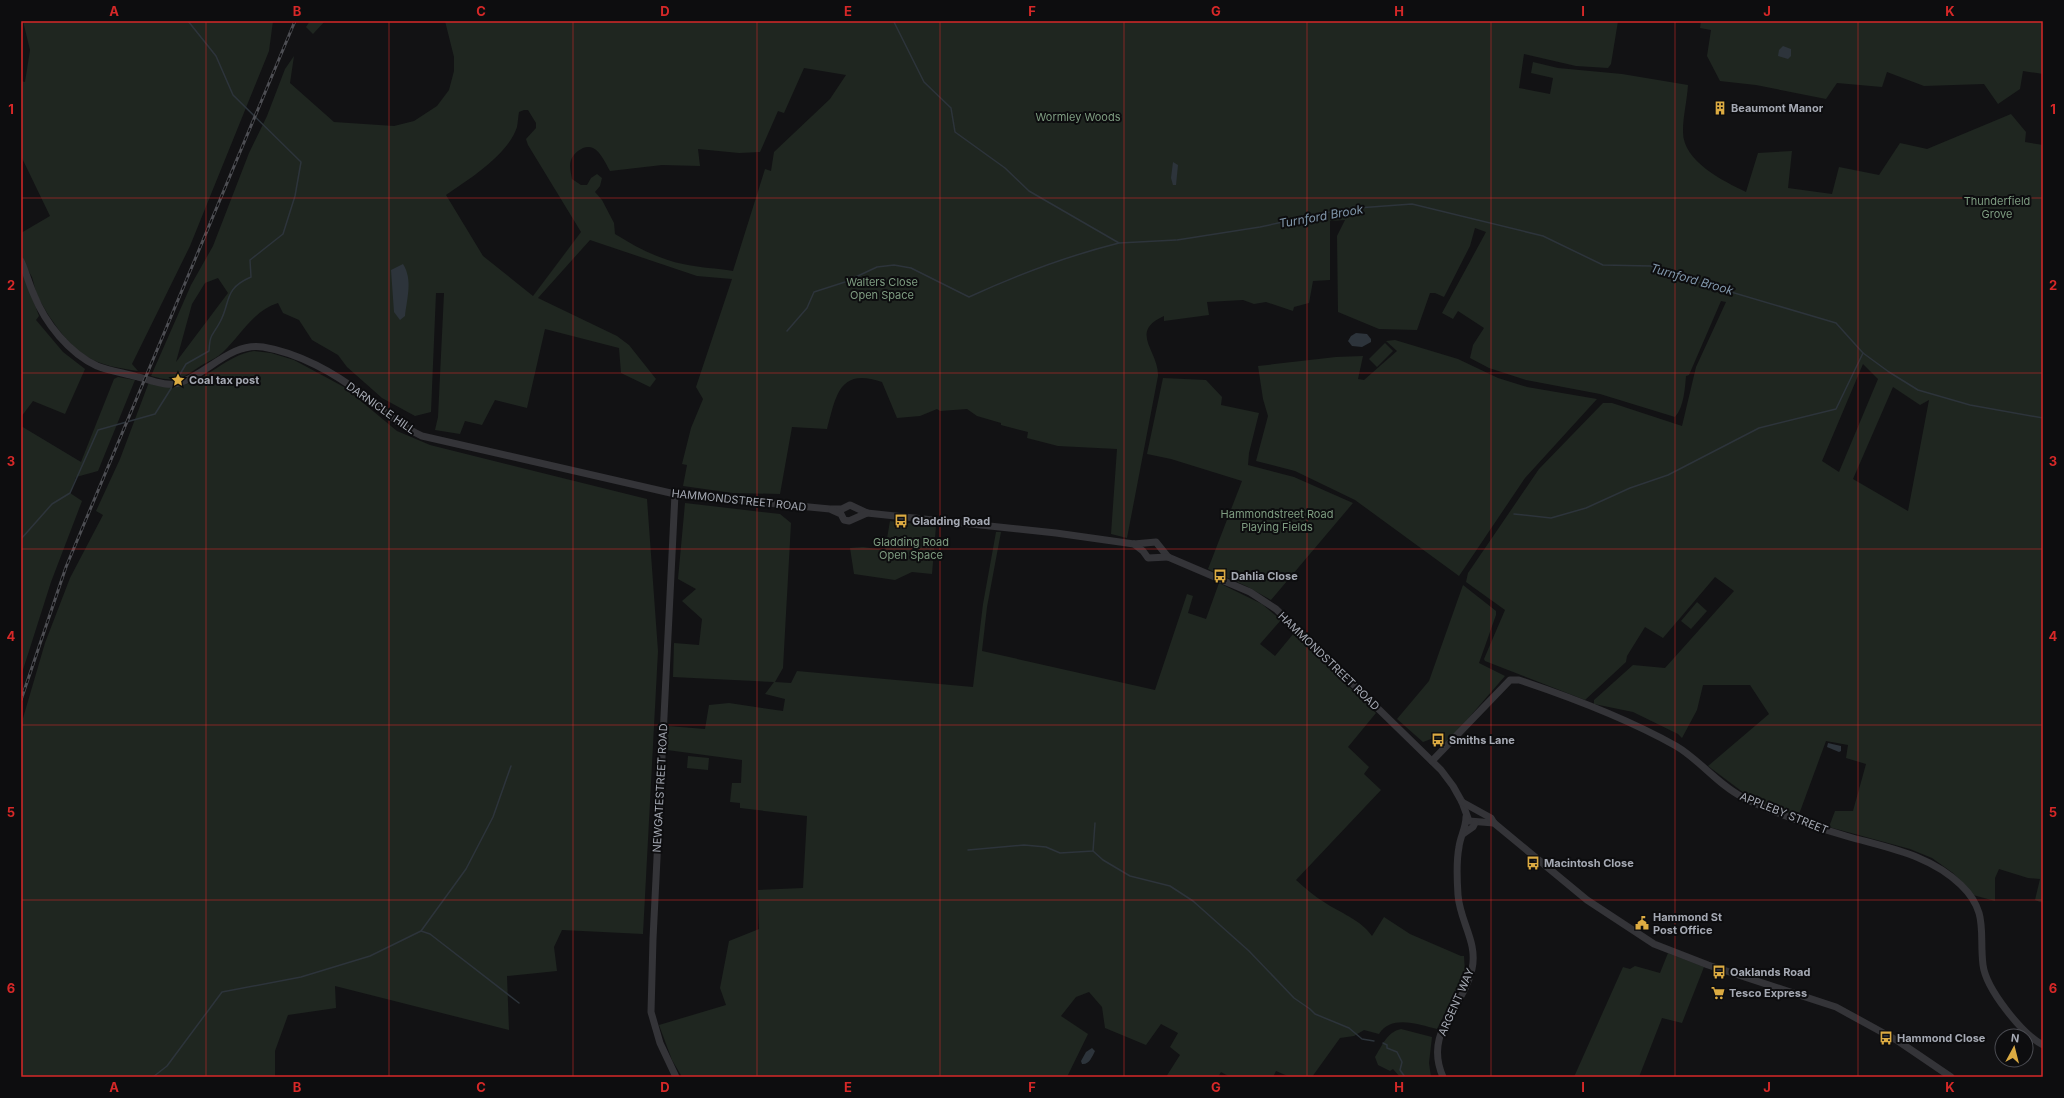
<svg xmlns="http://www.w3.org/2000/svg" width="2064" height="1098" font-family="Inter,sans-serif">
<style>
.green{fill:#1f2620;fill-rule:evenodd}
.water{fill:#2d343b}
.lines{fill:none;stroke-linecap:round;stroke-linejoin:round}
.stream{stroke:#2d343b;stroke-width:1.5}
.tertiary{stroke:#343438;stroke-width:7}
.rail-casing{stroke:#4d4e53;stroke-width:3}
.rail{stroke:#0d0d0f;stroke-width:1.5;stroke-dasharray:4.5;stroke-linecap:butt}
.grid{fill:none;stroke:#d62828;stroke-width:1;stroke-opacity:0.55}
.labels{text-anchor:middle;dominant-baseline:central;stroke-width:4;stroke-linejoin:round;paint-order:stroke}
.poi-label{font-size:11px;font-weight:bold;fill:#a5a9b3;stroke:#0d0d0f;text-anchor:start}
.park-label{font-size:11px;fill:#7e9c81;stroke:#0d0d0f}
.street-label{font-size:11px;fill:#a5a9b3;stroke:#0d0d0f}
.water-label{font-size:12px;font-style:italic;fill:#8096aa;stroke:#0d0d0f}
.neatline{fill:none;stroke:#d62828;stroke-width:1.5}
.grid-label{font-size:13px;text-anchor:middle;font-weight:bold;fill:#d62828}
</style>
<rect width="100%" height="100%" fill="#121214"/>
<g class="green">
<path d="M23,21H273L269,51L190,246L132,364L138,371C119,368 102,366 86,356C67,345 48,316 38,297C35,291 34,283 32,277C28,270 23,262 21,255C19,249 21,240 21,233L50,216L21,156V81L25,82L30,50Z"/>
<path d="M310,21H325L313,34L306,27Z"/>
<path d="M445,21H1618L1611,64L1608,68L1576,66L1524,54L1519,88L1550,94L1553,78L1531,73L1533,62L1558,68L1622,74L1688,85C1687,101 1683,116 1683,131C1682,161 1723,181 1746,192L1758,153L1792,151L1788,188L1832,194L1839,167L1879,175L1900,143L1927,149L2011,114L2026,132L2025,142L2043,145V903L2035,900L2040,879L2028,878L1999,869L1995,878V901L1973,895L1953,873L1932,858L1910,849L1829,827L1835,811H1853L1866,764L1846,758L1848,745L1826,741L1798,817L1752,799L1708,766L1769,714L1750,685H1703L1697,710L1682,738L1678,734L1633,712L1594,704V700L1633,665L1665,668L1734,591L1715,577L1663,638L1645,627L1627,656L1626,662L1585,700L1485,661L1484,659L1505,610L1466,582L1468,573L1539,469L1603,403H1612L1682,426L1696,367L1726,302L1721,301L1689,375L1686,376C1685,387 1684,407 1675,417L1600,394L1526,380L1489,368L1470,358L1473,345L1484,328L1458,311L1453,319L1442,313L1486,232L1475,228L1470,246L1444,297L1435,293H1430L1417,330L1379,329L1338,312L1337,236L1345,220L1330,221V280L1313,281L1309,303L1294,307L1293,311L1266,302L1254,304L1243,300L1207,302L1209,315L1164,321V316C1128,332 1159,351 1158,376L1127,538L1111,534L1117,449L1058,446L1027,438L1028,432L1001,425V423L977,416L967,409L940,411L937,409L920,416L897,418L882,382C839,367 836,396 827,429L792,427L780,494L733,493L683,486L687,465L682,464L691,428L703,399L696,387L732,279L697,276L590,240L538,298L617,336L629,345L656,379L650,387L621,373L619,348L545,329L527,408L495,400L482,425L465,421L460,434L435,430L438,417L444,293H436L431,412L415,416L382,398L347,367L338,355L312,340L299,320L283,313L278,303C254,310 240,336 223,352C217,358 209,361 202,365C179,380 179,383 151,376L191,285L213,246L249,153L267,116L285,69L294,56L290,83L334,122L394,126L414,121L437,106L449,90L454,71V57ZM804,68L846,75L830,99L774,152L771,171L765,169L733,271C717,268 700,268 683,264C658,259 636,247 615,234L614,223L602,200L595,192L600,186L602,178L597,174L591,178L587,185H581L572,179C571,173 569,166 571,160C574,152 585,144 593,148C601,152 606,164 610,171L662,165L700,166L698,149L739,153L760,152L778,111L784,113ZM524,110H528L536,123V128L526,139L528,145L581,232L533,296L483,256L446,195C469,179 508,155 517,127C518,122 518,117 519,112ZM218,278L228,293L176,362L192,304L205,283ZM1863,364L1878,379L1839,472L1822,461ZM1893,387L1920,405L1929,400L1908,511L1853,479Z"/>
<path d="M1701,21H2043V74L2023,71L2020,89L1998,104L1984,84L1924,86L1887,72L1882,87L1837,83L1826,99L1756,85L1720,81L1707,56L1711,30L1700,28Z"/>
<path d="M21,268L39,316L36,320L63,352L85,369L65,414L33,401L21,417Z"/>
<path d="M1395,340L1458,359L1498,378L1527,387L1597,399L1525,478L1459,576L1355,500L1295,471L1256,461L1268,416L1263,399L1258,366L1336,357L1363,356L1358,379L1364,380L1397,351L1386,341Z"/>
<path d="M1385,343L1393,351L1377,367L1369,359Z"/>
<path d="M254,351L271,353L294,360L344,387L397,431L430,445L647,499L658,651L643,934L562,930L554,947L557,971L507,976L509,1030L335,986L336,1008L288,1015L275,1051V1077H21V725L45,643L70,578L103,515L96,511L120,459L149,382C158,383 170,388 179,386C207,381 226,355 254,351Z"/>
<path d="M118,377L135,380L98,471L76,477L70,493L82,501L51,582L21,676V426L81,462L114,379Z"/>
<path d="M1163,378L1206,380L1222,397L1221,405L1259,413L1249,453L1248,465L1294,477L1353,503L1271,600L1246,586L1208,569L1242,481L1171,459L1147,454Z"/>
<path d="M685,503L780,514L791,523L783,668L775,682L791,683L797,671L973,687L983,604L996,532H1001L987,607L982,651L1155,690L1187,594L1193,596L1188,613L1206,619L1219,583L1262,604L1281,620L1260,644L1275,656L1294,633L1376,713L1348,747L1369,767L1364,774L1381,790L1296,880C1305,888 1314,896 1324,902C1340,913 1360,919 1372,936L1384,917L1410,934L1461,956H1464L1465,973L1437,1029C1419,1025 1392,1014 1379,1034L1364,1030L1354,1036L1340,1038L1312,1077H1290L1276,1071L1273,1077H1230L1221,1072L1218,1077H1166L1180,1055L1170,1047L1178,1033L1161,1024L1146,1045L1105,1028L1102,1007L1089,992L1076,997L1061,1016L1088,1034L1067,1077H682L672,1060L659,1025L726,1005L720,988L729,941L759,929L758,890L803,888L807,816L740,808V803L730,802L732,783H741L742,760L667,750L668,726L705,729L709,705L729,703L783,711L785,699L765,694L774,682L673,677L674,643L699,645L702,619L682,601L696,589L678,579Z"/>
<path d="M890,521L936,526L932,574L912,572L895,580L854,574L850,548L863,547L885,550Z"/>
<path d="M1463,585L1496,611V615L1479,663L1505,676L1446,744L1431,739L1423,742L1397,719L1429,681Z"/>
<path d="M1697,602L1707,611L1691,629L1681,621Z"/>
<path d="M688,756L709,758L708,770L687,768Z"/>
<path d="M1668,953L1704,967L1682,1023L1662,1018L1639,1077H1574L1623,967L1630,969L1635,966L1660,973Z"/>
<path d="M1401,1029L1432,1037L1429,1063L1431,1077H1400L1393,1069L1390,1071L1378,1065L1375,1057C1382,1046 1387,1032 1401,1029Z"/>
</g>
<g class="water">
<path d="M1783,46L1791,49V56L1788,59L1778,56L1779,50Z"/>
<path d="M1173,162L1178,165L1176,185H1173L1171,178Z"/>
<path d="M403,264C413,280 407,298 405,316L400,320L394,312L391,270Z"/>
<path d="M1356,333L1367,334L1371,339V342L1362,347L1352,346L1348,341L1351,336Z"/>
<path d="M1828,743L1841,746V751L1839,752L1827,747Z"/>
<path d="M1092,1048L1095,1051C1092,1057 1089,1065 1082,1064L1081,1061L1086,1052Z"/>
</g>
<g class="lines">
<g class="stream">
<path d="M894,22L924,82L951,108L955,132L1005,168L1029,191L1119,243L1176,240"/>
<path d="M1177,240L1260,227L1344,209L1412,204L1543,236L1603,265L1651,266L1704,284L1836,323L1863,353L1889,372L1918,390L1970,405L2043,418"/>
<path d="M787,331L807,308L814,292L845,282L877,267L894,265L911,268L969,297C1017,275 1067,256 1119,243"/>
<path d="M176,381L186,364L209,351C210,333 212,337 220,322C231,302 223,289 251,277L250,260L283,234L295,196L301,162L233,95L216,56L188,21"/>
<path d="M1514,514L1551,518L1586,508L1630,488L1668,475L1759,428L1836,409L1863,353"/>
<path d="M21,539L52,504L70,493L98,430L155,414L172,387"/>
<path d="M968,850L1024,845L1046,847L1060,853L1093,851L1095,823"/>
<path d="M1093,851L1103,860L1130,876L1170,886L1193,901L1249,951L1294,998L1310,1009L1315,1014L1349,1028L1362,1039L1374,1041"/>
<path d="M421,931L430,934L519,1003"/>
<path d="M1383,1043L1387,1045V1048L1397,1052L1402,1062L1400,1070L1405,1077"/>
<path d="M153,1077L167,1066L222,992L301,977L370,956L421,931L466,869L493,817L511,766"/>
</g>
<g class="tertiary">
<path d="M21,261C26,272 29,284 34,295C45,323 69,353 97,366C110,371 124,373 138,377C150,380 169,388 182,382C209,372 232,342 263,347C299,353 335,373 363,395C383,410 400,426 422,436L675,494L830,509H842L850,505L867,513L1056,533L1134,544L1156,542L1168,557L1250,592L1276,609L1441,770L1453,786L1462,802L1469,821L1494,823"/>
<path d="M675,494L653,939L651,1012L660,1043L676,1077"/>
<path d="M832,510L841,514L844,520L849,521L867,513"/>
<path d="M1134,544L1143,551L1148,558L1168,557"/>
<path d="M1432,761L1510,680H1519C1573,698 1626,718 1676,746C1700,760 1718,785 1744,798C1776,814 1812,826 1846,836C1887,848 1929,854 1961,885C1989,912 1979,933 1983,965C1986,989 2022,1034 2043,1045"/>
<path d="M1462,802L1491,818L1494,823L1587,900L1654,944L1708,965L1836,1007L1898,1041L1951,1077"/>
<path d="M1463,834L1473,827L1475,823"/>
<path d="M1443,1077C1423,1031 1463,1009 1472,969C1478,942 1460,922 1458,895C1457,880 1456,862 1459,847C1460,837 1466,828 1466,817"/>
</g>
<g class="rail-casing">
<path id="rail" d="M21,700L66,567L295,21"/>
</g>
<use href="#rail" class="rail"/>
</g>
<path class="grid" d="M206,21V1077M389,21V1077M573,21V1077M757,21V1077M940,21V1077M1124,21V1077M1307,21V1077M1491,21V1077M1675,21V1077M1858,21V1077M21,198H2043M21,373H2043M21,549H2043M21,725H2043M21,900H2043"/>
<defs>
<g id="building-bare" transform="scale(1.08)"><path d="M-4-6H4V6H1V3H-1V6H-4ZM-2.5-4.3h1.7v1.8h-1.7ZM.8-4.3h1.7v1.8H.8ZM-2.5-1h1.7V.8h-1.7ZM.8-1h1.7V.8H.8Z" fill="#dcab42" stroke="#0d0d0f" stroke-width="2.5" paint-order="stroke"/></g>
<g id="sight-bare" transform="scale(1.08)"><path d="M0-6L1.8-2.2L6-1.7L2.9 1.2L3.7 5.4L0 3.3L-3.7 5.4L-2.9 1.2L-6-1.7L-1.8-2.2Z" fill="#dcab42" stroke="#0d0d0f" stroke-width="2.5" paint-order="stroke"/></g>
<g id="bus-bare" transform="scale(1.08)"><path d="M-5-6H5V4H4V6H2V4H-2V6H-4V4H-5ZM-3.5-4V0h7V-4ZM-3.5 1.2v1.5H-2V1.2ZM2 1.2v1.5H3.5V1.2Z" fill="#dcab42" stroke="#0d0d0f" stroke-width="2.5" paint-order="stroke"/></g>
<g id="civic-bare" transform="scale(1.08)"><path d="M-.6-6.5H3V-4.5H.6V-3L4-1V1h2V6H-6V1h2V-1L-.6-3ZM-1.2 2.5V6h2.4V2.5Z" fill="#dcab42" stroke="#0d0d0f" stroke-width="2.5" paint-order="stroke"/></g>
<g id="supermarket-bare" transform="scale(1.08)"><path d="M-6-5.5h2.5l.6 2H6L4.5 2H-2.5L-4.4-4H-6ZM-1.5 3.2a1.3 1.3 0 1 0 .1 0ZM3 3.2a1.3 1.3 0 1 0 .1 0Z" fill="#dcab42" stroke="#0d0d0f" stroke-width="2.5" paint-order="stroke"/></g>
</defs>
<g fill-rule="evenodd">
<use href="#building-bare" x="1720" y="108"/>
<use href="#sight-bare" x="178" y="380"/>
<use href="#bus-bare" x="901" y="521"/>
<use href="#bus-bare" x="1220" y="576"/>
<use href="#bus-bare" x="1438" y="740"/>
<use href="#bus-bare" x="1533" y="863"/>
<use href="#civic-bare" x="1642" y="923"/>
<use href="#bus-bare" x="1719" y="972"/>
<use href="#supermarket-bare" x="1718" y="993"/>
<use href="#bus-bare" x="1886" y="1038"/>
</g>
<g class="labels">
<g class="poi-label">
<text x="1731" y="108">Beaumont Manor</text>
<text x="189" y="380">Coal tax post</text>
<text x="912" y="521">Gladding Road</text>
<text x="1231" y="576">Dahlia Close</text>
<text x="1449" y="740">Smiths Lane</text>
<text x="1544" y="863">Macintosh Close</text>
<text x="1653" y="917">Hammond St<tspan x="1653" dy="13">Post Office</tspan></text>
<text x="1730" y="972">Oaklands Road</text>
<text x="1729" y="993">Tesco Express</text>
<text x="1897" y="1038">Hammond Close</text>
</g>
<g class="park-label">
<text x="1078" y="117">Wormley Woods</text>
<text x="1997" y="201">Thunderfield<tspan x="1997" dy="13">Grove</tspan></text>
<text x="882" y="282">Walters Close<tspan x="882" dy="13">Open Space</tspan></text>
<text x="1277" y="514">Hammondstreet Road<tspan x="1277" dy="13">Playing Fields</tspan></text>
<text x="911" y="542">Gladding Road<tspan x="911" dy="13">Open Space</tspan></text>
</g>
<g class="street-label">
<text transform="translate(381 408) rotate(35)">DARNICLE HILL</text>
<text transform="translate(739 500) rotate(6)">HAMMONDSTREET ROAD</text>
<text transform="translate(1329 661) rotate(44)">HAMMONDSTREET ROAD</text>
<text transform="translate(660 788) rotate(-87)">NEWGATESTREET ROAD</text>
<text transform="translate(1784 813) rotate(22)">APPLEBY STREET</text>
<text transform="translate(1456 1002) rotate(-66)">ARGENT WAY</text>
</g>
<g class="water-label">
<text transform="translate(1321 216) rotate(-10)">Turnford Brook</text>
<text transform="translate(1692 279) rotate(16)">Turnford Brook</text>
</g>
</g>
<rect width="2064" height="1098" fill="none" stroke="#0d0d0f" stroke-width="44"/>
<g transform="translate(2014 1048) rotate(7)"><circle r="19" fill="#0d0d0f" stroke="#4a4b51"/>
<path d="M0-3L7 15L0 10L-7 15Z" fill="#dcab42"/>
<text y="-6" font-size="11" font-weight="bold" text-anchor="middle" fill="#a5a9b3">N</text>
</g>
<rect x="22" y="22" width="2020" height="1054" class="neatline"/>
<g class="grid-label">
<text x="114" y="16">A</text>
<text x="297" y="16">B</text>
<text x="481" y="16">C</text>
<text x="665" y="16">D</text>
<text x="848" y="16">E</text>
<text x="1032" y="16">F</text>
<text x="1216" y="16">G</text>
<text x="1399" y="16">H</text>
<text x="1583" y="16">I</text>
<text x="1767" y="16">J</text>
<text x="1950" y="16">K</text>
<text x="11" y="114">1</text>
<text x="2053" y="114">1</text>
<text x="11" y="290">2</text>
<text x="2053" y="290">2</text>
<text x="11" y="466">3</text>
<text x="2053" y="466">3</text>
<text x="11" y="641">4</text>
<text x="2053" y="641">4</text>
<text x="11" y="817">5</text>
<text x="2053" y="817">5</text>
<text x="11" y="993">6</text>
<text x="2053" y="993">6</text>
<text x="114" y="1092">A</text>
<text x="297" y="1092">B</text>
<text x="481" y="1092">C</text>
<text x="665" y="1092">D</text>
<text x="848" y="1092">E</text>
<text x="1032" y="1092">F</text>
<text x="1216" y="1092">G</text>
<text x="1399" y="1092">H</text>
<text x="1583" y="1092">I</text>
<text x="1767" y="1092">J</text>
<text x="1950" y="1092">K</text>
</g>
</svg>
